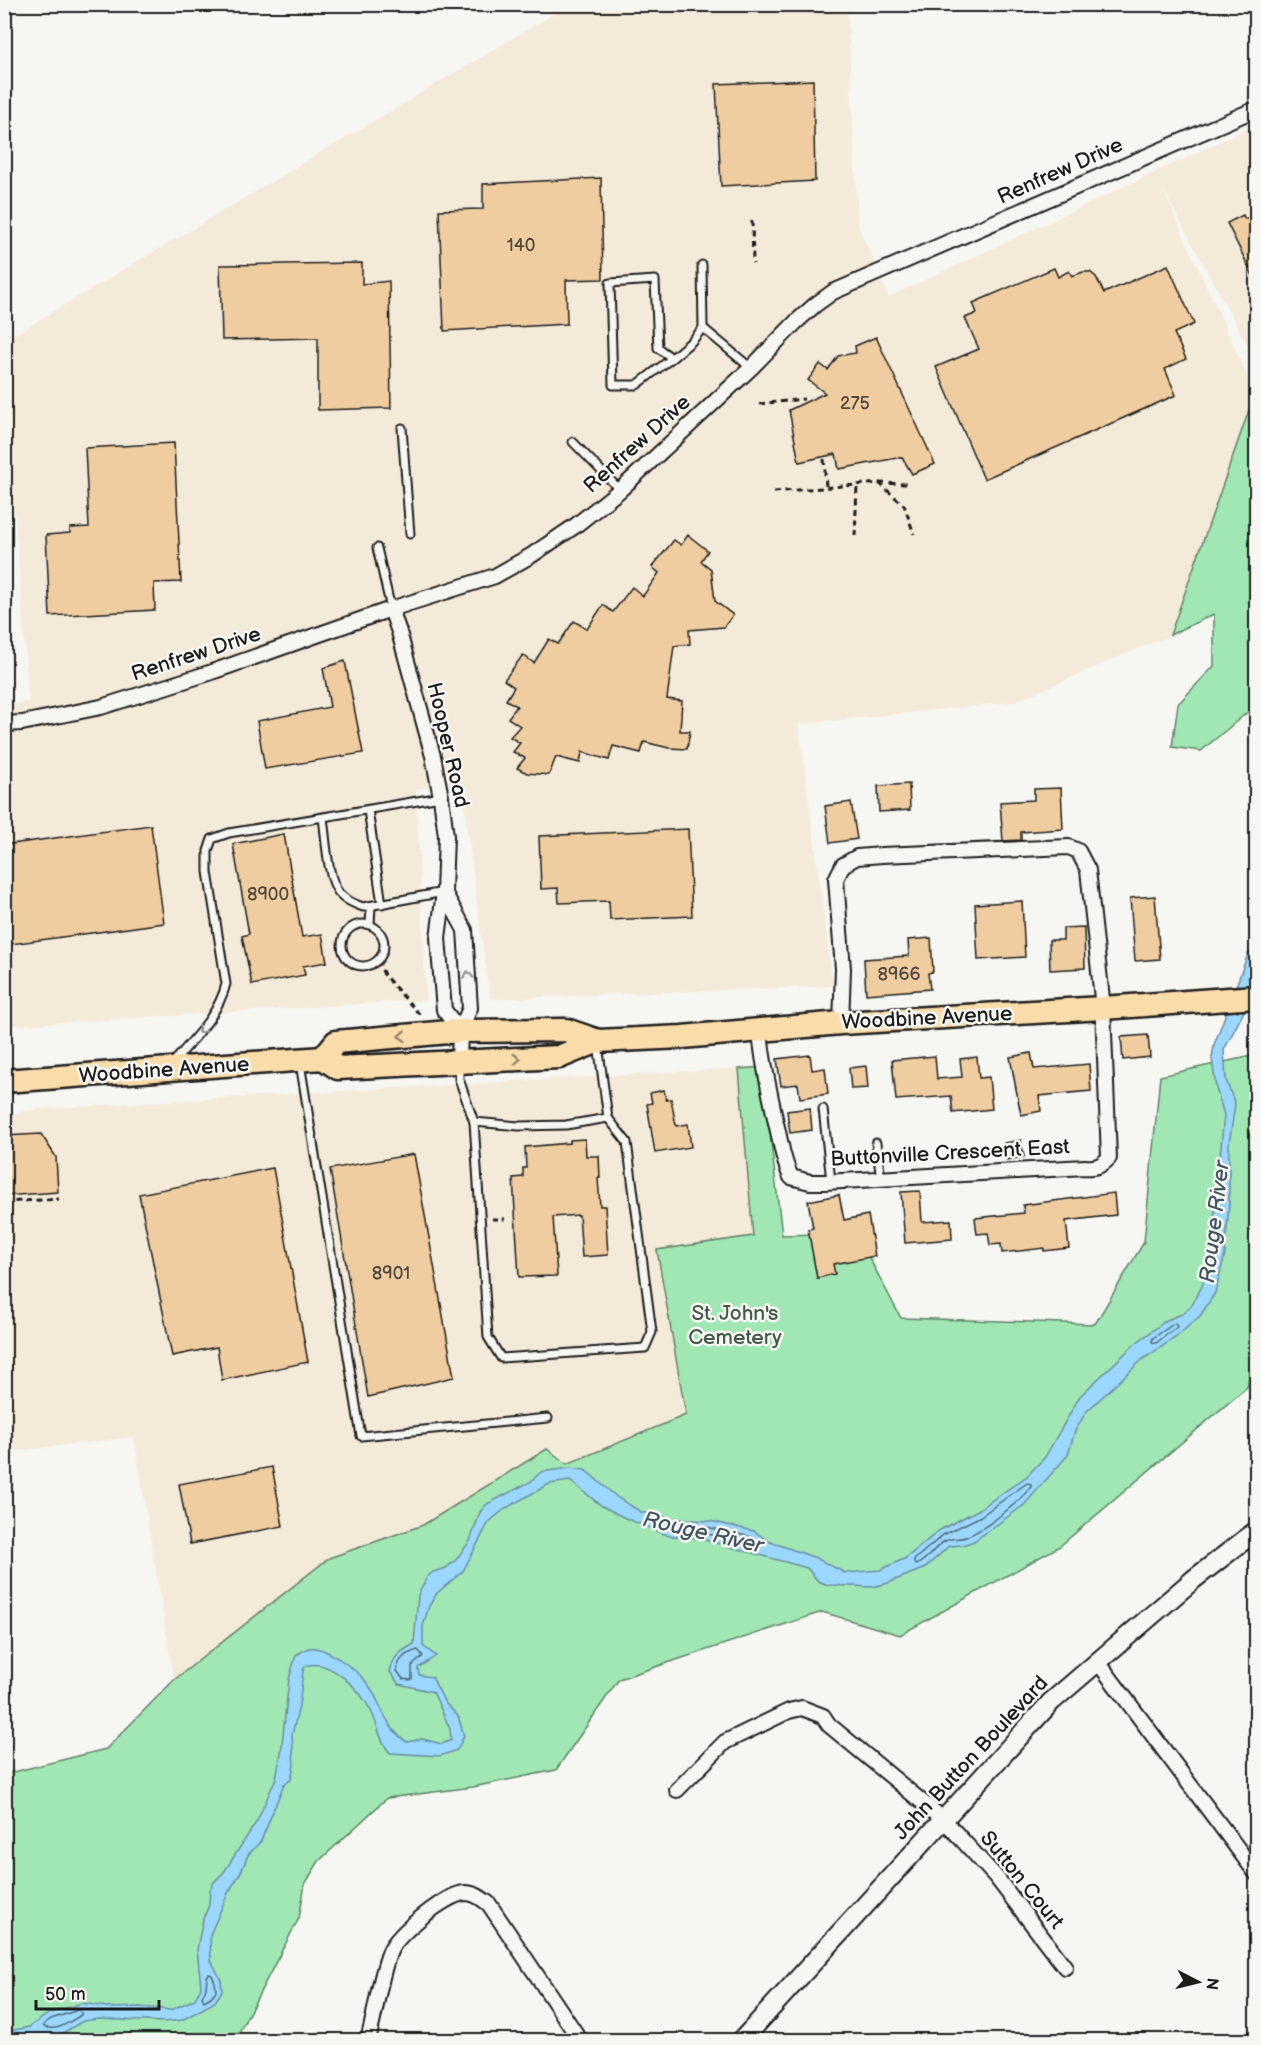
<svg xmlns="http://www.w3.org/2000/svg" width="1261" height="2045" font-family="'Balsamiq Sans',sans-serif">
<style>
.built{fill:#f4ead9}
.green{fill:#a1e7b3;stroke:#5e8268;stroke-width:1.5}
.water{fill:#9cd8fd;stroke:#698da3;stroke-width:1.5}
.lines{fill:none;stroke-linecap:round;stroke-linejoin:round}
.shore{stroke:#4f6776;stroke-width:1.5}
.building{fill:#efcda0;stroke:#1c1c1c;stroke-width:1.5}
.service-casing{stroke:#1c1c1c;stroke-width:11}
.minor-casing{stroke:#1c1c1c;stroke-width:18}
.tertiary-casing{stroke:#1c1c1c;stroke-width:22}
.primary-casing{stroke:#1c1c1c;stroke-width:27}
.path{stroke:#1c1c1c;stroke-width:3;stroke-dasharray:6 4.5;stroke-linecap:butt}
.service{stroke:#f6f6f2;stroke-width:7}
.minor{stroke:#f6f6f2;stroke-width:14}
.tertiary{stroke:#f6f6f2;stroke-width:18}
.primary{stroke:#fbddab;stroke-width:22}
.oneway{stroke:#949492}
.oneway2{stroke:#97866b}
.labels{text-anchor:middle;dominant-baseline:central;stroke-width:5;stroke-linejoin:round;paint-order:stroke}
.number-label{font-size:18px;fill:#51483d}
.street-label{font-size:21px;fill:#1c1c1c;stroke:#f6f6f2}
.park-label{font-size:21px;fill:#445949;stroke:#f6f6f2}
.water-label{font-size:22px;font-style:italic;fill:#425460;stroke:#f6f6f2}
</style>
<rect width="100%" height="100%" fill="#f6f6f2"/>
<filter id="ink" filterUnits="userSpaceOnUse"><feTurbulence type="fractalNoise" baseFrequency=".0167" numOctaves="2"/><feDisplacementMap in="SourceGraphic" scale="12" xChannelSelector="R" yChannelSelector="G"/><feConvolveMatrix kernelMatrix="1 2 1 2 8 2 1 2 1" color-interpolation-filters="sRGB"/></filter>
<g filter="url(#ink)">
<g class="built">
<path d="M569,5H847L858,226L889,297L1256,125V361L1160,184L1255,393L1170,635L1014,702L799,724L833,986L490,999L461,781L416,789L426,1000L5,1026V704L29,702L5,380L4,341Z"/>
<path d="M762,1067L781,1235L810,1364L567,1464L547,1449L423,1525L329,1558L174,1680L134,1437L5,1452V1116L31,1110L70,1107Z"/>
</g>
<g class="green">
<path d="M1255,393L1256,705L1201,751L1172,747L1178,704L1214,666V614L1170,635Z"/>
<path d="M1256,1055V1347L1247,1387L1060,1546L900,1635L822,1612L619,1679L556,1770L473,1787L387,1798L319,1861L305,1884L299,1918L235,2040H5V1774L106,1749L174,1680L329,1558L423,1525L547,1449L567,1464L686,1415L657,1250L753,1236L739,1069L762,1067L782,1235L856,1233L901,1318L1095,1324L1144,1242L1160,1076Z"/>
</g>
<path class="water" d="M1256,948V988L1224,1050L1226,1080L1235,1104L1229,1144V1204L1225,1254L1215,1293L1200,1316L1175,1338L1143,1359L1086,1412L1075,1431L1068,1455L1024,1505L974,1541L963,1545L949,1546L925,1568L888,1583L873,1587L828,1585L818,1581L807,1568L698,1538L669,1536L625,1518L602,1506L570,1481L549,1484L506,1508L489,1522L463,1571L437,1593L429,1606L423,1626V1646L436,1656L418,1668L419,1675L432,1677L445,1703L458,1716L464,1736L457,1750L440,1756L390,1753C379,1741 378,1724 371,1711C361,1691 330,1657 305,1666L303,1671L299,1706L292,1735L294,1765L291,1780L284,1784L261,1841L248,1855L240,1874L228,1893L210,1935L211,1960L221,1980L222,1991L215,2002L182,2020L163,2022L99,2019L83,2021L61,2034L34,2035L17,2040H5L4,2032L29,2027L48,2014L82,2003L112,2008L139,2007L171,2010L195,1999L201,1987L197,1949L203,1919L209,1905L210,1890L214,1882L224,1872L257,1821L276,1778L281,1753L289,1679L296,1655C300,1653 305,1649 309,1648C325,1645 358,1671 368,1684C382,1704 385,1728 407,1742L422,1739L442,1744L451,1740L450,1729L433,1692L399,1684L390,1672C393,1656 400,1652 414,1644L418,1595L427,1577L433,1572L446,1568L455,1561L470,1541L480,1512L487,1504L530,1482L541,1472L570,1468L585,1470L618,1498L641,1512L675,1519L710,1521L754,1531L768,1541L816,1558L845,1573L880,1570L906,1558L940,1530L978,1510L1027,1476L1045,1457L1080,1396L1136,1343L1167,1320L1182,1314L1192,1305L1202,1286L1211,1252L1224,1115L1216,1088L1212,1059L1214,1045L1248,954Z"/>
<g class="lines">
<g class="shore">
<path d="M1175,1323L1177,1327L1156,1343L1152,1342L1153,1338Z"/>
<path d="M1027,1483L1031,1484V1487C1018,1503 987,1528 968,1536C961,1540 952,1537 945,1541C934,1547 928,1560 916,1565L914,1563V1560L943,1535L981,1516Z"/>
<path d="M702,1526L751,1537L761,1543V1546L758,1548L701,1532L699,1529Z"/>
<path d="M418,1650L423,1656L412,1666V1679L410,1680L403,1679L397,1671C398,1658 407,1653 418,1650Z"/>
<path d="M209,1974L212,1975L215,1982L216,1991L211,1997L204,2001L202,1997L206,1988L207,1977Z"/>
<path d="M78,2010L81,2012V2015C69,2022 57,2032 44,2027V2024L51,2019Z"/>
</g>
</g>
<g class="building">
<path d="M813,80L815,181L721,186L716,84Z"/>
<path d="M601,178L603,279L566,280L567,324L444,331L439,210L483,209V184Z"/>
<path d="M1257,213V284L1227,223L1243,215L1245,219Z"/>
<path d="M362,263V284L389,281L391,408L318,410V338L222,340L220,265Z"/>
<path d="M1168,265L1194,324L1174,333L1186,359L1165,369L1176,395L984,479L936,367L979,349L965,318L977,313L973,303L1054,268L1058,277L1069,271L1072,276L1083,272H1090L1096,277L1104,293Z"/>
<path d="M876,337L935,464L912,474L902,457L839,469L836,454L799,462L789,410L825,393L808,380L820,364L828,370L838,356L856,353L855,346Z"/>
<path d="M174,443L181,582L154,583L155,610L50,616L46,535L70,533V528L89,527L85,448Z"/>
<path d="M688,535L708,551L701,561L711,569L715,601L733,615L724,627L689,630L690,644L674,646L667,699L682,701L680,731H690L687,749L669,748L644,742L641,753L613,746L609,760L582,752L580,763L556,757L549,775L527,773L517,768L525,758L513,752L520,743L510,737L520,726L508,718L517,706L506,700L514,687L504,680L523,655L534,663L549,639L558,644L574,621L587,629L603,605L613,612L632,587L643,596L659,573L652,567L674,540L681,545Z"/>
<path d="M345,661L363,753L265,769L257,721L330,707L323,668Z"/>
<path d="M909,784L910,810L879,812L878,786Z"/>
<path d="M1061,788L1063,829L1021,832V840L1003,841L1000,802L1034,800V789Z"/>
<path d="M851,802L857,839L830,843L825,806Z"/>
<path d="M151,825L164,923L4,945V845Z"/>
<path d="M688,829L692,916L610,920L609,901L559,903L558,888L541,889L539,836Z"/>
<path d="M284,834L302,937L322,934L327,962L303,966L305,975L252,985L242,936L249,934L233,844Z"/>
<path d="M1155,896L1160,959L1135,961L1130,898Z"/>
<path d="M1022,901L1025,957L978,960L975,904Z"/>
<path d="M1084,927L1085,968L1050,970L1049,940H1063V928Z"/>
<path d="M931,938L933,972L928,973L930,989L866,994L864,959L909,956L908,940Z"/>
<path d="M1148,1035L1150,1057L1123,1060L1121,1037Z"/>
<path d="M1031,1053L1034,1069L1089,1064L1091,1091L1039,1096L1041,1111L1021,1115L1010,1057Z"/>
<path d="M810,1055L812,1070L825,1068L828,1094L800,1098L798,1084L781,1086L777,1059Z"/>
<path d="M935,1056L937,1079L962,1077L960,1059L977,1057L979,1078L989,1077L992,1109L953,1113L951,1096L896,1100L892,1060Z"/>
<path d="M866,1066L868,1088L851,1089L849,1068Z"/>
<path d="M664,1090L666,1100L671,1099L676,1126L688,1124L691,1147L655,1153L647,1104L652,1103L650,1093Z"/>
<path d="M810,1108L812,1130L790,1133L787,1111Z"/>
<path d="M41,1134L56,1157L58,1192L4,1196V1136Z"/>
<path d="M585,1139L586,1156H599L600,1178H598L600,1206H605L608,1255L582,1257L579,1215L553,1217L557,1276L519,1277L513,1178L523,1177V1168H526L525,1147L570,1143V1140Z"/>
<path d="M1021,1140L1024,1157L1007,1160L1004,1143Z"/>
<path d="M414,1154L454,1377L368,1397L330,1169Z"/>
<path d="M273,1168L308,1362L222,1380L217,1347L172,1356L139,1194Z"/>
<path d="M920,1191L922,1222L951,1220L952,1239L905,1243L901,1192Z"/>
<path d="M1114,1193L1116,1215L1066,1221L1069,1248L1044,1251V1248L1002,1253L1001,1244L990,1245L988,1233L977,1234L975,1218L1024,1213L1023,1205Z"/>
<path d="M839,1195L844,1220L868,1215L875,1256L833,1264L835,1274L817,1278L808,1229L813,1228L808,1201Z"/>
<path d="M272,1467L283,1526L190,1544L179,1484Z"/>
</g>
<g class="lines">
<g class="service-casing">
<g id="service">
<path d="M703,328L751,368"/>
<path d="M672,358L637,385H613L610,283L655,280L658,348L672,358L692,341L703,328L702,265"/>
<path d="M402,428L410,534"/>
<path d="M573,442L620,490"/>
<path d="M377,548L391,609"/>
<path d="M368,810L382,904"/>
<path d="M323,818C326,837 327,878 339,893C345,900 354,904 363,907L444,892"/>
<circle cx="363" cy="945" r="21"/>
<path d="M370,925L371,906"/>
<path d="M300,1063L361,1436L548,1418"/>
<path d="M172,1064C193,1039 218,1016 226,984L208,872V851L212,839L229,833L441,797"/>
<path d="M459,1066V1079L474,1122L519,1126L566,1125L608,1118L598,1044"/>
<path d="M823,1109L831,1181"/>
<path d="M474,1122L488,1337L501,1358L645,1348L652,1332L627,1142L608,1118"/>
<path d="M876,1143L881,1179"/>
</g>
</g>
<g class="minor-casing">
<g id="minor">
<path d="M391,609L399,632L433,756L441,797L446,836L444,892L438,938L444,1010L460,1031"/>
<path d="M4,724L22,723L101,707L209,673L391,609L495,576L532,555L575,526L620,490L751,368L796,322L815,305L833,292L1256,109"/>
<path d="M444,892L465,930L470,1008L460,1031L459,1062"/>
<path d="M760,1030C762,1062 770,1092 776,1123C781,1142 782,1159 791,1177L810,1182H825L1085,1167C1096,1168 1101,1166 1109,1158L1103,1008L1088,870L1078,851L1069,847L882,855L857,857L843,865L836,879L843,969L841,1023"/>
<path d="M1098,1662L1256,1873"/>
<path d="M677,1790L725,1742L789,1711L802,1708L823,1716L829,1725L944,1820L996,1877L1065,1967"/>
<path d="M368,2040C376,2012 379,1979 390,1951C397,1934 446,1894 465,1893C475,1893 481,1898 489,1904L580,2040"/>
</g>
</g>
<g class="tertiary-casing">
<path id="tertiary" d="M742,2040L1051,1702L1194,1579L1256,1531"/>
</g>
<g class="primary-casing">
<g id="primary">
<path d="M323,1058L336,1042L460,1031L566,1030L598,1041"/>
<path d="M4,1081L323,1058L338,1068L559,1057L598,1041L682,1037L841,1023L1103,1008L1256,997"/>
</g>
</g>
<g class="path">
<path d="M752,221L753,264"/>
<path d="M759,404L804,399"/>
<path d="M824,459L826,487"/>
<path d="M879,483L906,484"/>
<path d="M774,492L879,483L904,505L914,534"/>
<path d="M855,536L857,485"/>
<path d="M378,960L384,975L420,1015"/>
<path d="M4,1202L59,1199"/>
<path d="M492,1219H505"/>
</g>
<use href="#service" class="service"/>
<use href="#minor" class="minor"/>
<use href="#tertiary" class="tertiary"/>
<use href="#primary" class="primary"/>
</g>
<defs><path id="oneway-chevron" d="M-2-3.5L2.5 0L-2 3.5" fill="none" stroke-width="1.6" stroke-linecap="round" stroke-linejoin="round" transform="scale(1.5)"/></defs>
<g class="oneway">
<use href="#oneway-chevron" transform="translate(468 975) rotate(-93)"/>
<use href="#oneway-chevron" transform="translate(201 1030) rotate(130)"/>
</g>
<g class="oneway2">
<use href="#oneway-chevron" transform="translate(402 1036) rotate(175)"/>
<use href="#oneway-chevron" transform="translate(517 1059) rotate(-3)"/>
</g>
</g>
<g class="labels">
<g class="number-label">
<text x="521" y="245">140</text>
<text x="855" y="403">275</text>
<text x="268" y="894">8900</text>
<text x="899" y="974">8966</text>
<text x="391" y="1273">8901</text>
</g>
<g class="street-label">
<text transform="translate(1060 171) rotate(-24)">Renfrew Drive</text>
<text transform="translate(637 444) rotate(-42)">Renfrew Drive</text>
<text transform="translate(196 654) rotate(-18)">Renfrew Drive</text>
<text transform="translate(448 745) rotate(77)">Hooper Road</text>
<text transform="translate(927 1018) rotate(-3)">Woodbine Avenue</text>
<text transform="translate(164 1070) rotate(-4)">Woodbine Avenue</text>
<text transform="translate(950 1153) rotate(-3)">Buttonville Crescent East</text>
<text transform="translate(971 1758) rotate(-47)">John Button Boulevard</text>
<text transform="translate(1022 1880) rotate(51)">Sutton Court</text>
</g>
<g class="park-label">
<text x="735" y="1313">St. John's<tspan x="735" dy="24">Cemetery</tspan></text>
</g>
<g class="water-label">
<text transform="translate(1215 1222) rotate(-83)">Rouge River</text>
<text transform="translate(703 1533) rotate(13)">Rouge River</text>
</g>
</g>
<rect width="1261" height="2045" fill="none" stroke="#f6f6f2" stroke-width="24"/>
<rect x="12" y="12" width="1237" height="2021" fill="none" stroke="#1c1c1c" stroke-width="2" filter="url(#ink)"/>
<g transform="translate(1198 1982) rotate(97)" stroke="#f6f6f2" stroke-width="4.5" paint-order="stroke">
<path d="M0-4.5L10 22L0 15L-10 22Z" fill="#1c1c1c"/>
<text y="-9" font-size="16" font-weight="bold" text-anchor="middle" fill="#1c1c1c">N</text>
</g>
<path d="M36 2000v9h123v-9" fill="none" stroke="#1c1c1c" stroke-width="3"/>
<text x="45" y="2000" font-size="18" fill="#1c1c1c" stroke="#f6f6f2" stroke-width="4.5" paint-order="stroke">50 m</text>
</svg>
